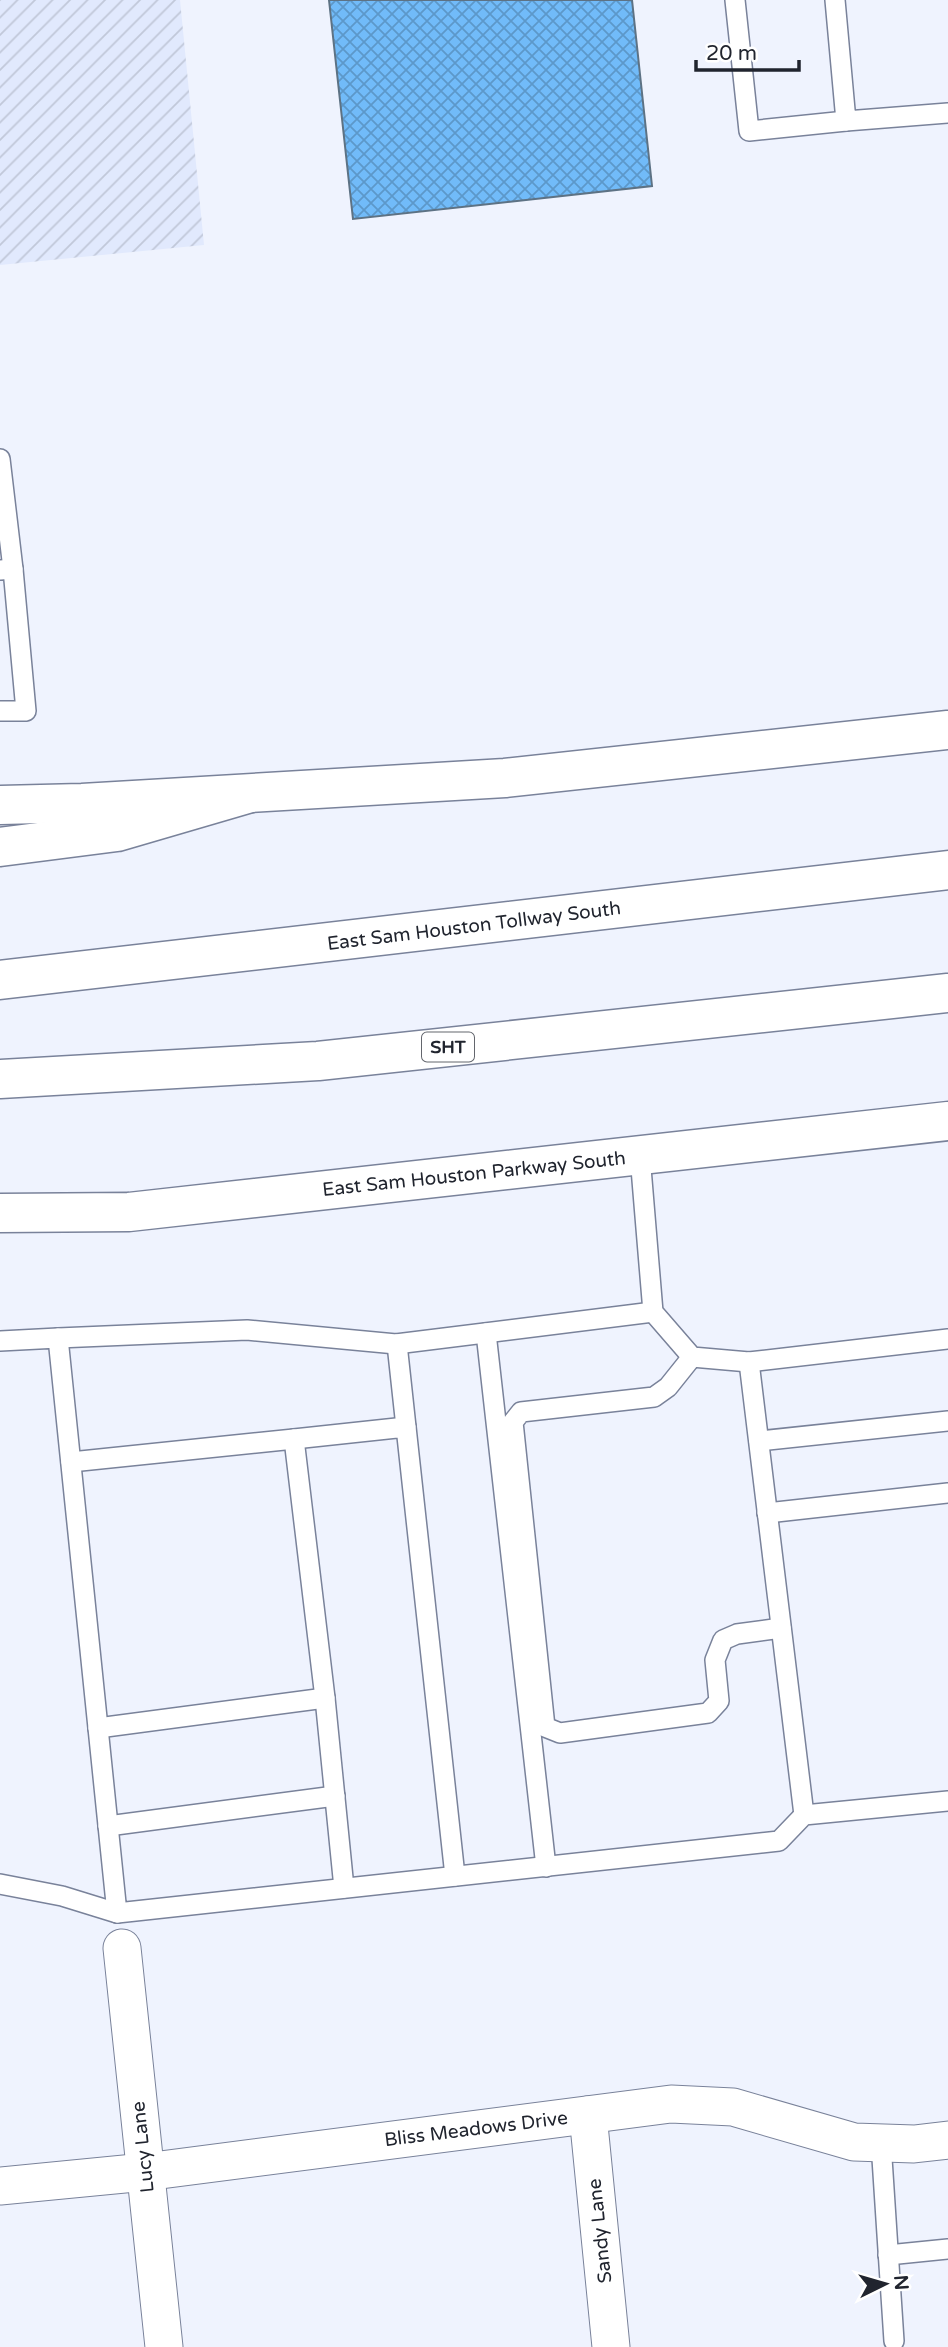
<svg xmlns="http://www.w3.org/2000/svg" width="948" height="2347" font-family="'Varela Round',sans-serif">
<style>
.industrial{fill:url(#industrial-furrows)}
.building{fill:url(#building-cross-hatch);stroke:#5d7284;stroke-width:2}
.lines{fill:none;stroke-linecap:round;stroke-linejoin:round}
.lane-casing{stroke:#79829a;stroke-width:22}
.street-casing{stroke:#79829a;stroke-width:39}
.secondary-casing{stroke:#79829a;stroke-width:41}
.highway-casing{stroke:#79829a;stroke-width:41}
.lane{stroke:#fff;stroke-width:19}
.street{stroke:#fff;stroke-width:37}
.secondary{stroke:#fff;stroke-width:38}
.highway{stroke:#fff;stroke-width:38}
.labels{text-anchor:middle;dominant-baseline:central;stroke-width:6;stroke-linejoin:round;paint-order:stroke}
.shield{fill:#fff;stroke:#63666d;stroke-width:2}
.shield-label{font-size:18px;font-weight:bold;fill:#20242e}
.street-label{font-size:19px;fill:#20242e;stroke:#fff}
</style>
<defs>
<pattern id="industrial-furrows" width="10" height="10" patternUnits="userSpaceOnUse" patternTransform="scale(1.75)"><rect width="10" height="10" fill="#e1e9fd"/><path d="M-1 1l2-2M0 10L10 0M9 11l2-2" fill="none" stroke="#c1c8d9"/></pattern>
<pattern id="building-cross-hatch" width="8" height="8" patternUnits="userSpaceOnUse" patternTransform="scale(1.75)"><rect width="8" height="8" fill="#71bbf9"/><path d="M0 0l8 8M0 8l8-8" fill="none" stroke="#5c98ca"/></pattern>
</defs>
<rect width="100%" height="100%" fill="#eff3fe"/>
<path class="industrial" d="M0,0H180L204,245L0,265Z"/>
<path class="building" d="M329,0H632L652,186L353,219Z"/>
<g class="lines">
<g class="lane-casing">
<g id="lane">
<path d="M735,0L749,131L846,121"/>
<path d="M835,0L846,121L948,113"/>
<path d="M0,459L13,569"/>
<path d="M0,570L13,569L26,711H0"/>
<path d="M640,1156L653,1312L692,1357L749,1362L948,1339"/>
<path d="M486,1333L546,1867"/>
<path d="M58,1338L247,1330L396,1344L653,1312"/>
<path d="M0,1341L58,1338L117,1913L779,1841L804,1815L948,1801"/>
<path d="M397,1344L406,1427"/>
<path d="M692,1357L668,1387L654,1397L521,1412L513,1422L545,1727L560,1733L708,1713L719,1701L715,1660L723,1640L737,1634L781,1628"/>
<path d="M749,1362L804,1815"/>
<path d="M294,1439L406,1427L455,1876"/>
<path d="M759,1441L948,1421"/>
<path d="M71,1462L294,1439L325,1698L98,1728"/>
<path d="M767,1513L948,1493"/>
<path d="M325,1698L344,1888"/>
<path d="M108,1826L335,1796"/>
<path d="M0,1884L62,1896L117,1913"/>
<path d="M881,2143L894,2341"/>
<path d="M888,2255L948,2249"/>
</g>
</g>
<g class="street-casing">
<g id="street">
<path d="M122,1948L164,2347"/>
<path d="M588,2115L611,2347"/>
<path d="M0,2186L145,2172L671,2104L733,2107L854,2142L914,2144L948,2140"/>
</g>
</g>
<g class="secondary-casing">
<g id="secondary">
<path d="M0,805L82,803L505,778L948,730"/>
<path d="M0,1213L129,1212L948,1121"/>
</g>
</g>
<g class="highway-casing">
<g id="highway">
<path d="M0,847L117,832L247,794"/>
<path d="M0,980L948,870"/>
<path d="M0,1079L318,1061L948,993"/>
</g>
</g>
<use href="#lane" class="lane"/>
<use href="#street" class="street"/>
<use href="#secondary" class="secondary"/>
<use href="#highway" class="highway"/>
</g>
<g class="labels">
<rect class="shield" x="422" y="1032.5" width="52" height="29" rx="5"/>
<g class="shield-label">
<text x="448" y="1047">SHT</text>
</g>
<g class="street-label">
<text transform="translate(474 926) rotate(-7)">East Sam Houston Tollway South</text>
<text transform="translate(474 1174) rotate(-6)">East Sam Houston Parkway South</text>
<text transform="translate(476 2129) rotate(-7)">Bliss Meadows Drive</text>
<text transform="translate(143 2147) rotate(-96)">Lucy Lane</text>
<text transform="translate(600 2231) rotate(-96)">Sandy Lane</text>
</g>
</g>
<g transform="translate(885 2284) rotate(85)" stroke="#ffffff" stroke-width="5" paint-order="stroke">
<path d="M0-5L12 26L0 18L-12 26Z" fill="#20242e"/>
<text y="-10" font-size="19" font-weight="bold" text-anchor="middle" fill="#20242e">N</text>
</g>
<path d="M696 60v10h103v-10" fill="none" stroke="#20242e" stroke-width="3.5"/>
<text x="706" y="60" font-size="21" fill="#20242e" stroke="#ffffff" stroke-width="5" paint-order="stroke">20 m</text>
</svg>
